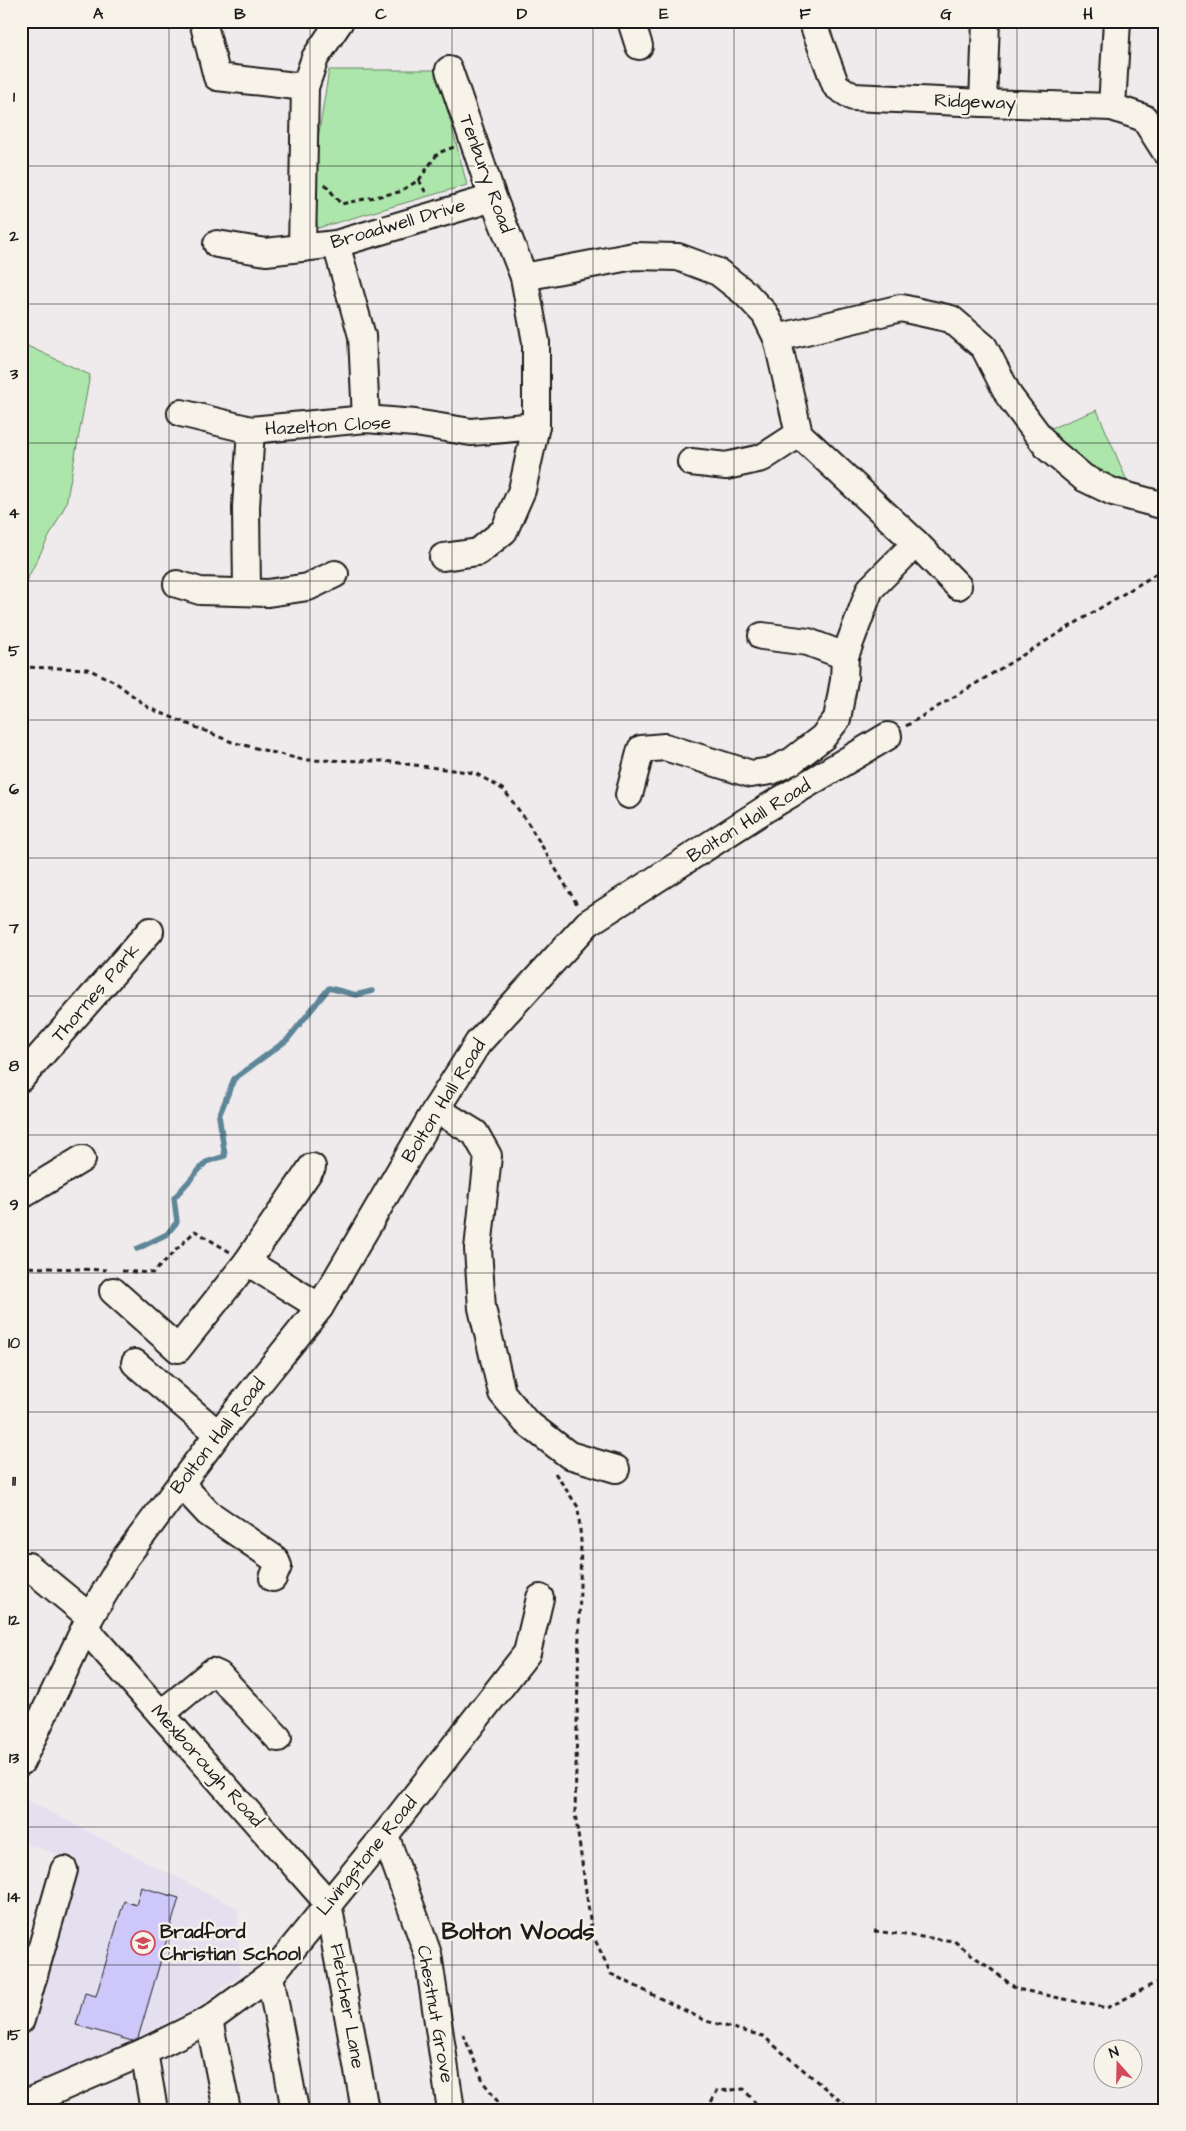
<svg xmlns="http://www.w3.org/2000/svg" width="1186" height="2131" font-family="'Architects Daughter',sans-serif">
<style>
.built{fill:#e5e0f0}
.green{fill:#ade6ab;stroke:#648164}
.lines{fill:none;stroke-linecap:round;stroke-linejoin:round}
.stream{stroke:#5d8698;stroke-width:5.5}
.building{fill:#cec8fa;stroke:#1c1c1c}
.minor-casing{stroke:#1c1c1c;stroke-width:30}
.path{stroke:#1c1c1c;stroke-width:3;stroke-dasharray:5 4;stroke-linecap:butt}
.minor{stroke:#f7f3e8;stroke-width:26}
.grid{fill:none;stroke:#1c1c1c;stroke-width:1;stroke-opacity:0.55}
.labels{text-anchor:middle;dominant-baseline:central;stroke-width:4.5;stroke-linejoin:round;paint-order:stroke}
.street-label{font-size:19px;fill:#1c1c1c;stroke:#f7f3e8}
.poi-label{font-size:19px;font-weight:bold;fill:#1c1c1c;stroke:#f7f3e8;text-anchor:start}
.district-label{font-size:24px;font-weight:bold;fill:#1c1c1c;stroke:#f7f3e8}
.neatline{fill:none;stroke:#1c1c1c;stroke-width:2}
.grid-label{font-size:16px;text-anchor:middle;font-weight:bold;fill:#1c1c1c}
</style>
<rect width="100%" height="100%" fill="#efeaec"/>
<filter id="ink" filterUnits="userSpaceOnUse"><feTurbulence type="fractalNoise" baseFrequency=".02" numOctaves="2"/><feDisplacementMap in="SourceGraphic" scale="10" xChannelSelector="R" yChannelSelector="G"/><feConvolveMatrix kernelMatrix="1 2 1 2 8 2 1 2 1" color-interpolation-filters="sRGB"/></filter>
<g filter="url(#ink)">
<path class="built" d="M25,1799L238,1909L239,1976L199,2007L126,2043L21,2091V2034L72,1859L21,1842V1822Z"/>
<g class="green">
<path d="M329,70H437L467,185L318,228L309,194Z"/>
<path d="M21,343L90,375L66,504L21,591Z"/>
<path d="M1097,410L1127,481L1093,470L1049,429Z"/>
</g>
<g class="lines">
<path class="stream" d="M137,1249L167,1234L177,1222L174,1198L206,1162L225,1156L219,1116L234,1079L287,1040L329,988L356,995L372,991"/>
</g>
<path class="building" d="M141,1887L179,1898L138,2038L132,2041L76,2025L85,1993L96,1996L124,1901L136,1905Z"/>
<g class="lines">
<g class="minor-casing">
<g id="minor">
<path d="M203,21L217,77L305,87"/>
<path d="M631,21L639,46"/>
<path d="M812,21L836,86L853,97L983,103L1112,107L1144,118L1165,151"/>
<path d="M983,103L986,21"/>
<path d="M1112,107L1117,21"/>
<path d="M217,244L266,252L336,244L493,198"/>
<path d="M336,244L362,336L366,419"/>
<path d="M302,248L305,87L315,58L340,21"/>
<path d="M524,277L634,256L678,257L718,272L745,293L765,314L777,338L901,308L951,319L984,347L1009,396L1048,448L1084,478L1113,492L1165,506"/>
<path d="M777,338L799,434L916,543L958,586"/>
<path d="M181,413L251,430L366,419L415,423L471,432L536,426"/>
<path d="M691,462L726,466L762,458L799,434"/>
<path d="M443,557L478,552L504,531L522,490L536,426V342L524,277L493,198L449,70"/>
<path d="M177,584L200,591L268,593L308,587L335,574"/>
<path d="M247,591L246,507L251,430"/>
<path d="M762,636L808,642L845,656"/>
<path d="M629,795L641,749L665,747L751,774L771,771L792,761L823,737L837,719L844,680L845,656L870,589L916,543"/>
<path d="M21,1078L150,931"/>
<path d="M436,1109L475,1133L488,1156L478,1249L482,1308L502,1393L526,1422L569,1455L616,1469"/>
<path d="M21,1196L82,1159"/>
<path d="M247,1262L320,1307"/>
<path d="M113,1291L178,1349L247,1262L312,1167"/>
<path d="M135,1363L218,1434"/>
<path d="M181,1484L208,1513L275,1559L278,1566L273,1578"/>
<path d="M28,1566L90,1617"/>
<path d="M85,1628L328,1903L365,2110"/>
<path d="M161,1714L212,1672L219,1675L278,1738"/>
<path d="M21,1762L90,1617L125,1558L218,1434L320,1307L436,1109L478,1043L588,923L767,808L888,736"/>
<path d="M385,1835L428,1954L451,2110"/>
<path d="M270,1976L295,2110"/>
<path d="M21,2020L64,1870"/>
<path d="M209,2020L227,2110"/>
<path d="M144,2052L154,2110"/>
<path d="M21,2105L144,2052L209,2020L270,1976L385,1835L527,1653L540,1598"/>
</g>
</g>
<g class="path">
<path d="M419,180L427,195"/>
<path d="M325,184L341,204L399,192L419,180L438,153L454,147"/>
<path d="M21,667L88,669L115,682L149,708L232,742L303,760L384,761L475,773L504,790L528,823L578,906"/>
<path d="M906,726L1148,579L1165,567"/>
<path d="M21,1267L106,1270"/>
<path d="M122,1271L153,1273L195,1231L230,1252"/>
<path d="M555,1473L578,1507L581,1541L575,1813L592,1933L611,1974L706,2021L763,2036L851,2110"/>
<path d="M874,1931L954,1941L1017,1989L1107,2008L1165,1978"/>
<path d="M463,2034L484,2083L504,2110"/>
<path d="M707,2110L717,2091L744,2089L761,2110"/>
</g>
<use href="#minor" class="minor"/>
</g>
</g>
<path class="grid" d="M169,21V2110M310,21V2110M452,21V2110M593,21V2110M734,21V2110M876,21V2110M1017,21V2110M21,166H1165M21,304H1165M21,443H1165M21,581H1165M21,720H1165M21,858H1165M21,996H1165M21,1135H1165M21,1273H1165M21,1412H1165M21,1550H1165M21,1688H1165M21,1827H1165M21,1965H1165"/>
<defs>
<g id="school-ring" transform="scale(1.25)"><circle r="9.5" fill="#f7f3e8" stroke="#d1495b" stroke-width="1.5"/><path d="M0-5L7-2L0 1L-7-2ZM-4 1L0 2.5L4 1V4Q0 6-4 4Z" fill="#d1495b"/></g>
</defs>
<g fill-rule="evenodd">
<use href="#school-ring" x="143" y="1943"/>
</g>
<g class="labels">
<g class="street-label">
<text transform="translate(975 102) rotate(2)">Ridgeway</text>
<text transform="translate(486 174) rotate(70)">Tenbury Road</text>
<text transform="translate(398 224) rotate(-16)">Broadwell Drive</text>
<text transform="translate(328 426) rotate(-3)">Hazelton Close</text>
<text transform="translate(749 821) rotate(-32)">Bolton Hall Road</text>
<text transform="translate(96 993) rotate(-49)">Thornes Park</text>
<text transform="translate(444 1101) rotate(-58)">Bolton Hall Road</text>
<text transform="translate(218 1436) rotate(-52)">Bolton Hall Road</text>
<text transform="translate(207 1766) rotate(48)">Mexborough Road</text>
<text transform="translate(367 1856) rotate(-51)">Livingstone Road</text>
<text transform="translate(347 2006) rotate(80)">Fletcher Lane</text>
<text transform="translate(435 2014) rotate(80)">Chestnut Grove</text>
</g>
<g class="poi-label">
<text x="160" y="1932">Bradford<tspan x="160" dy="22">Christian School</tspan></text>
</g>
<g class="district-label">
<text x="518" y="1932">Bolton Woods</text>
</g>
</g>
<rect width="1186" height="2131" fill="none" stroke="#f7f3e8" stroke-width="55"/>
<g transform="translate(1118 2064) rotate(340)"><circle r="24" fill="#f7f3e8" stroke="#9f9d96"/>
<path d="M0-4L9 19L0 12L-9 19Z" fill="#d1495b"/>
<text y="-8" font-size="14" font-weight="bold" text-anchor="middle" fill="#1c1c1c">N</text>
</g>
<rect x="28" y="28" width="1130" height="2076" class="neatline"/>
<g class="grid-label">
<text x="98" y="19">A</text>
<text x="240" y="19">B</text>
<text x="381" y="19">C</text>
<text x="522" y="19">D</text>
<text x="664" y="19">E</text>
<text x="805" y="19">F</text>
<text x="946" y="19">G</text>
<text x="1088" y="19">H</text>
<text x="14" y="102">1</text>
<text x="14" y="241">2</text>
<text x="14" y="379">3</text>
<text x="14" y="518">4</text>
<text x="14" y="656">5</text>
<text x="14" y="794">6</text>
<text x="14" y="933">7</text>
<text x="14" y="1071">8</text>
<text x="14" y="1210">9</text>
<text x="14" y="1348">10</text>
<text x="14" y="1486">11</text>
<text x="14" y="1625">12</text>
<text x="14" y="1763">13</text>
<text x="14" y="1902">14</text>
<text x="14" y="2040">15</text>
</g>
</svg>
